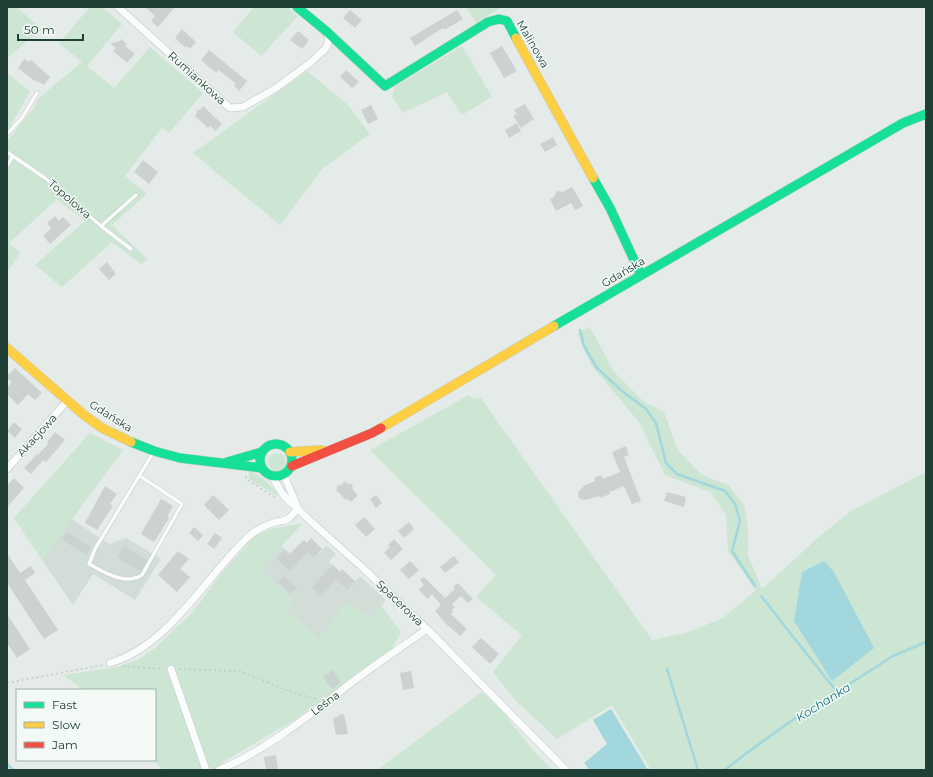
<svg xmlns="http://www.w3.org/2000/svg" width="933" height="777" font-family="Montserrat,sans-serif">
<style>
.built{fill:#d2ddd8}
.green{fill:#cce6d3}
.water{fill:#a1d7dd}
.lines{fill:none;stroke-linecap:round;stroke-linejoin:round}
.stream{stroke:#a1d7dd;stroke-width:2.5}
.building{fill:#ccd2cf}
.lane-casing{stroke:#c2c8c5;stroke-width:4.5}
.street-casing{stroke:#c2c8c5;stroke-width:8}
.fast-casing{stroke:#c0c8c5;stroke-width:10}
.slow-casing{stroke:#c0c8c5;stroke-width:10}
.jam-casing{stroke:#c0c8c5;stroke-width:10}
.path{stroke:#c1cbc7;stroke-width:1.5;stroke-dasharray:2 3;stroke-linecap:butt}
.lane{stroke:#fbfcfc;stroke-width:3.5}
.street{stroke:#fbfcfc;stroke-width:7}
.fast{stroke:#16e098;stroke-width:9}
.slow{stroke:#ffcf43;stroke-width:9}
.jam{stroke:#f24e42;stroke-width:9}
.labels{text-anchor:middle;dominant-baseline:central;stroke-width:3;stroke-linejoin:round;paint-order:stroke}
.street-label{font-size:11px;fill:#204037;stroke:#f3faf6}
.water-label{font-size:12px;font-style:italic;fill:#147483;stroke:#f3faf6}
</style>
<rect width="100%" height="100%" fill="#e5ebe8"/>
<g class="built">
<path d="M72,519L109,544L126,538L161,559L135,600L93,574L73,605L42,560Z"/>
<path d="M304,540L307,543L308,552L314,558L327,546L336,554L329,562L340,572L334,578L346,590L360,576L386,600L371,617L345,602L319,640L285,609L293,600L260,569L281,546L290,553Z"/>
</g>
<g class="green">
<path d="M7,7H16L42,29L7,58Z"/>
<path d="M90,7H102L122,24L87,66L114,88L150,47L203,93L169,133L162,128L125,176L147,194L112,225L147,259L141,264L112,242L62,287L35,265L85,221L57,199L9,243L20,253L7,272V141L33,109L39,98L82,62L59,43Z"/>
<path d="M254,7H287L298,16L261,56L233,32Z"/>
<path d="M466,7H502L476,23Z"/>
<path d="M462,46L492,97L462,115L447,92L403,113L392,96L395,86Z"/>
<path d="M307,71L348,105L370,134L322,169L280,225L193,153Z"/>
<path d="M7,73L30,91L9,129L7,130Z"/>
<path d="M590,327L614,372L643,401L664,412L677,449L702,475L728,485L744,505L748,526V555L762,589L821,535L851,511L926,472V770H651L612,705L557,739L514,699L493,672L522,635L476,597L496,575L370,450L469,395L474,399L481,398L652,640L686,633L723,618L756,590L728,551L726,515L710,492L665,475L639,422L592,366L577,333Z"/>
<path d="M90,433L123,450L42,560L14,518Z"/>
<circle cx="277" cy="462" r="9"/>
<path d="M249,471C258,473 272,486 278,494L275,495L249,479Z"/>
<path d="M303,523L260,569L294,600L286,609L319,639L345,602L371,617L381,605L401,632L391,650L294,720L221,763L228,770H163L153,760H155V690H83L63,675L116,667L138,660L155,648L193,612L220,575L256,535L271,529Z"/>
<path d="M482,692L504,713L531,748L552,770H377Z"/>
</g>
<g class="water">
<path d="M824,561L834,572L874,648L832,681L794,621L802,572Z"/>
<path d="M611,709L648,770H590L584,763L607,744L593,720Z"/>
</g>
<g class="lines">
<g class="stream">
<path d="M580,330L584,346L597,368L622,391L646,409L656,423L666,463L677,474L725,491L735,504L740,521L732,551L755,586"/>
<path d="M761,596L837,692"/>
<path d="M667,669L698,770"/>
<path d="M7,764L13,770"/>
<path d="M725,770C752,748 780,729 808,709C819,702 826,703 837,692L893,656L926,642"/>
</g>
</g>
<g class="building">
<path d="M145,7H175L158,27L151,21L155,16Z"/>
<path d="M350,10L362,20L355,28L343,18Z"/>
<path d="M457,10L463,19L444,30L443,28L415,46L410,38Z"/>
<path d="M182,29L196,42L190,49L186,46L185,47L175,38Z"/>
<path d="M298,31L309,40L302,49L290,40Z"/>
<path d="M121,39L127,44L125,46L135,54L127,63L113,51L116,48L110,43L118,42Z"/>
<path d="M502,46L517,71L504,78L490,53Z"/>
<path d="M209,50L247,81L239,91L234,86L236,84L219,70L216,73L201,60Z"/>
<path d="M24,59L29,62L31,60L50,77L44,85L37,81L36,82L18,68Z"/>
<path d="M346,70L359,82L352,88L340,77Z"/>
<path d="M525,104L534,119L521,128L513,116L517,114L514,110Z"/>
<path d="M371,105L378,119L368,124L361,110Z"/>
<path d="M203,106L222,124L216,131L210,126L208,128L195,116L197,113V110H200Z"/>
<path d="M517,123L521,131L509,138L505,130Z"/>
<path d="M553,137L557,145L545,152L540,144Z"/>
<path d="M143,160L158,172L149,184L134,172Z"/>
<path d="M572,187L583,206L575,210L571,203L556,211L550,199L555,196L556,192L559,191L563,192Z"/>
<path d="M55,216L59,221L63,217L71,225L50,244L43,236L51,228L47,223Z"/>
<path d="M107,262L116,274L109,280L99,269Z"/>
<path d="M15,368L42,393L35,400L28,394L18,405L7,394V388L12,382L7,378V376Z"/>
<path d="M14,422L22,429L15,438L7,431Z"/>
<path d="M55,432L65,440L46,462L43,460L31,474L24,468L37,454L38,455L49,443L47,442Z"/>
<path d="M626,446L629,455L624,457L641,501L632,504L624,486L609,492L610,494L600,498L599,496L586,500L580,499L578,495L579,491L585,485L595,481L594,478L601,475L603,479L620,472L612,452Z"/>
<path d="M14,478L24,488L7,507V486Z"/>
<path d="M345,481L349,484H352L353,490L358,495L351,502L348,499L346,500L336,490L338,485H341Z"/>
<path d="M105,486L117,494L110,504L113,506L97,530L85,523Z"/>
<path d="M667,492L686,497L684,507L664,501Z"/>
<path d="M213,495L229,510L219,520L204,505Z"/>
<path d="M376,495L382,503L376,508L370,499Z"/>
<path d="M161,499L173,506L167,517L169,518L154,542L141,534Z"/>
<path d="M364,517L375,529L366,537L355,525Z"/>
<path d="M409,522L414,529L404,538L398,531Z"/>
<path d="M194,527L203,535L198,541L189,533Z"/>
<path d="M67,532L91,547L87,555L62,540Z"/>
<path d="M215,533L222,538L214,549L207,544Z"/>
<path d="M311,538L322,549L314,558L308,552L290,571L276,558L284,550L289,555L304,540L307,543Z"/>
<path d="M394,539L403,549L391,560L384,553L390,547L388,545Z"/>
<path d="M124,546L147,560L141,571L120,560L121,558L117,556Z"/>
<path d="M178,551L189,559L180,569L190,577L177,592L158,575Z"/>
<path d="M7,553L20,573L31,566L35,573L25,580L58,630L44,639L7,583Z"/>
<path d="M454,556L459,562L445,573L440,567Z"/>
<path d="M410,561L419,570L409,579L400,570Z"/>
<path d="M333,565L340,572L342,569L355,581L347,590L336,580L321,596L312,587Z"/>
<path d="M284,576L297,588L291,594L278,581Z"/>
<path d="M424,577L445,598L455,589L453,587L458,583L473,599L468,603L461,596L452,604L455,607L452,610L453,612L451,614L467,629L460,636L445,623L435,611L441,605L432,594L428,599L419,590L424,585L420,580Z"/>
<path d="M7,614L30,649L17,658L7,643Z"/>
<path d="M481,638L499,654L490,664L472,647Z"/>
<path d="M333,670L341,682L332,689L323,677Z"/>
<path d="M411,671L414,688L403,690L400,673Z"/>
<path d="M344,714L348,734L336,735L333,718L338,717V715Z"/>
<path d="M276,755L278,770H266L264,757Z"/>
</g>
<g class="lines">
<g class="lane-casing">
<g id="lane">
<path d="M7,134L22,118L37,93"/>
<path d="M7,152L45,178L101,226L131,249"/>
<path d="M7,166L13,156"/>
<path d="M101,226L136,195"/>
<path d="M140,476L182,504L142,575C125,586 104,572 89,564L95,549L153,453"/>
</g>
</g>
<g class="street-casing">
<g id="street">
<path d="M118,7L230,108L243,107L276,88L310,63L326,48L329,40L326,31"/>
<path d="M7,469L67,401"/>
<path d="M284,475L298,509L306,517L364,569L427,629L566,770"/>
<path d="M272,476C279,489 285,500 298,508"/>
<path d="M110,663C169,646 206,576 249,536C257,529 266,525 276,522C279,521 285,521 288,519C290,518 295,511 298,509"/>
<path d="M171,669L206,770"/>
<path d="M219,770C262,752 306,718 342,690C370,668 399,649 427,629"/>
</g>
</g>
<g class="fast-casing">
<g id="fast">
<path d="M297,7L326,31L385,86L488,22L499,19L507,21L516,38"/>
<path d="M593,178L610,208L641,275"/>
<path d="M554,326L903,123L926,114"/>
<path d="M131,442L154,451L180,458L262,468"/>
<circle cx="276" cy="460" r="16"/>
<path d="M227,462L262,452"/>
</g>
</g>
<g class="slow-casing">
<g id="slow">
<path d="M516,38L593,178"/>
<path d="M7,348L84,415L102,428L131,442"/>
<path d="M381,428L554,326"/>
<path d="M290,452L322,450"/>
</g>
</g>
<g class="jam-casing">
<path id="jam" d="M292,466L372,433L381,428"/>
</g>
<g class="path">
<path d="M246,476V479L276,498"/>
<path d="M123,666L163,669"/>
<path d="M179,669L240,671L294,693L317,699"/>
<path d="M7,683L103,665"/>
</g>
<use href="#lane" class="lane"/>
<use href="#street" class="street"/>
<use href="#fast" class="fast"/>
<use href="#slow" class="slow"/>
<use href="#jam" class="jam"/>
</g>
<g class="labels">
<g class="street-label">
<text transform="translate(533 44) rotate(60)">Malinowa</text>
<text transform="translate(197 78) rotate(42)">Rumiankowa</text>
<text transform="translate(70 199) rotate(41)">Topolowa</text>
<text transform="translate(623 272) rotate(-31)">Gdańska</text>
<text transform="translate(111 416) rotate(32)">Gdańska</text>
<text transform="translate(37 435) rotate(-48)">Akacjowa</text>
<text transform="translate(400 603) rotate(44)">Spacerowa</text>
<text transform="translate(325 703) rotate(-37)">Leśna</text>
</g>
<g class="water-label">
<text transform="translate(823 702) rotate(-32)">Kochanka</text>
</g>
</g>
<rect width="933" height="777" fill="none" stroke="#204037" stroke-width="16"/>
<rect x="16" y="689" width="140" height="72" fill="#f3faf6" stroke="#9fb0aa"/>
<rect x="24" y="702" width="20" height="6" fill="#16e098" stroke="#9fb0aa"/>
<text x="52" y="709" font-size="12" fill="#204037">Fast</text>
<rect x="24" y="722" width="20" height="6" fill="#ffcf43" stroke="#9fb0aa"/>
<text x="52" y="729" font-size="12" fill="#204037">Slow</text>
<rect x="24" y="742" width="20" height="6" fill="#f24e42" stroke="#9fb0aa"/>
<text x="52" y="749" font-size="12" fill="#204037">Jam</text>
<path d="M18 34v6h65v-6" fill="none" stroke="#204037" stroke-width="2"/>
<text x="24" y="34" font-size="12" fill="#204037" stroke="#f3faf6" stroke-width="3" paint-order="stroke">50 m</text>
</svg>
